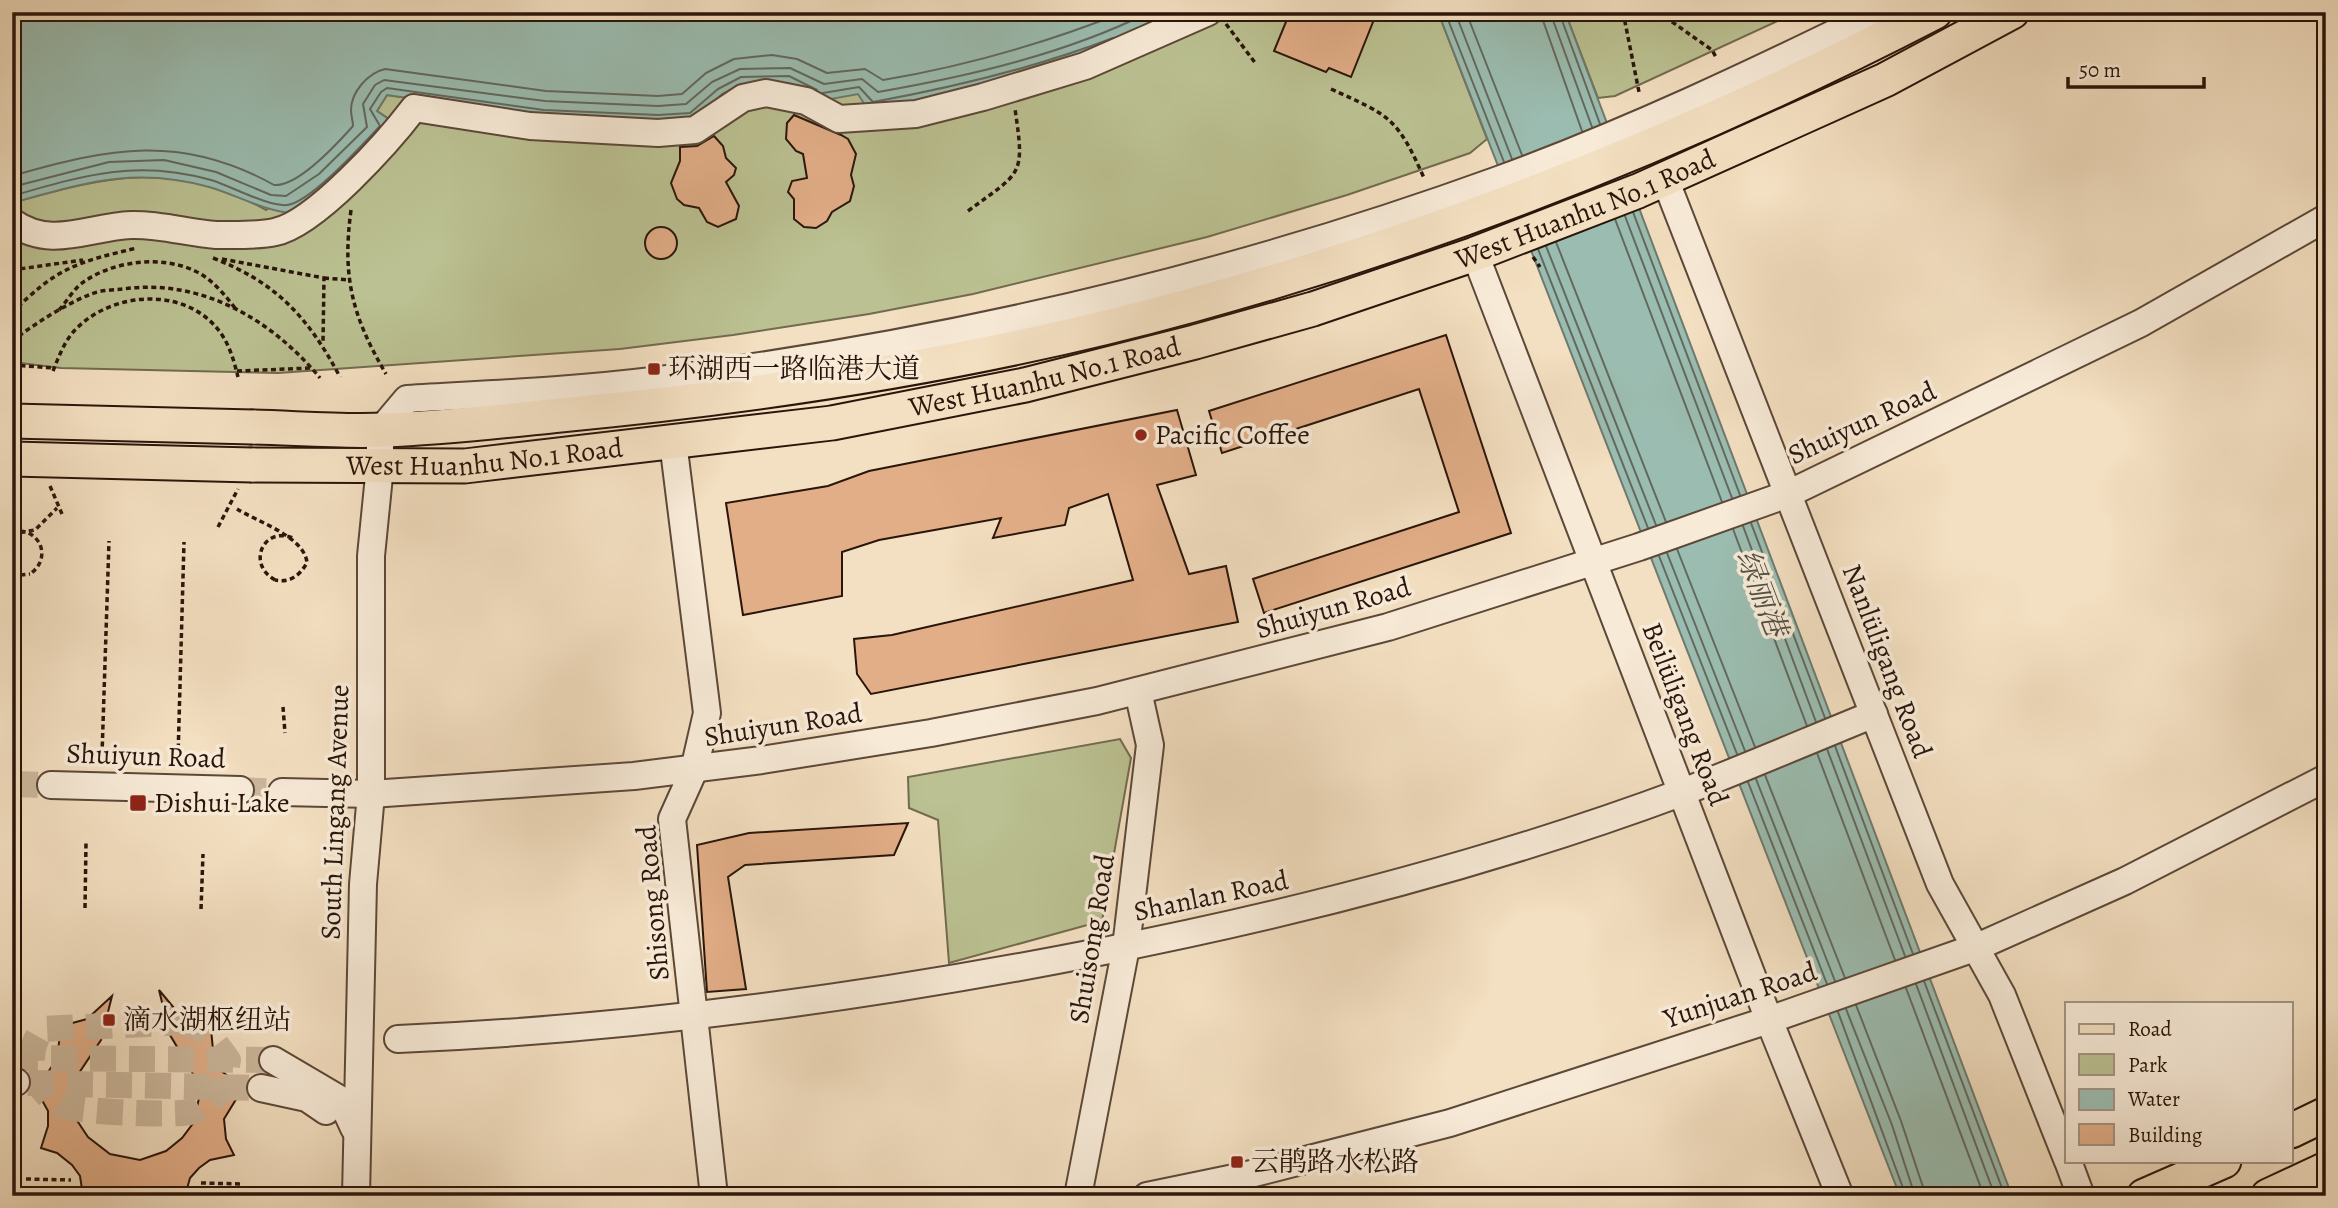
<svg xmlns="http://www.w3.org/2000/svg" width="2338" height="1208" font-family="Alegreya,'Noto Serif SC',serif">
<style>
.green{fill:#bbc192;stroke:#726b4e;stroke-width:2}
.water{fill:#9bbdb1;stroke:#6e7a6e;stroke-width:2}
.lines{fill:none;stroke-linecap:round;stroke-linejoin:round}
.shore{stroke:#62695e;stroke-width:2}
.building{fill:#e2ae88;stroke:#2a150a;stroke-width:2}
.minor-tunnel{stroke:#cbb79c;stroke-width:26;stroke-dasharray:26 13;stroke-linecap:butt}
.minor-casing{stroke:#5c4838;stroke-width:30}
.major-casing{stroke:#2a150a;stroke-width:37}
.path{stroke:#2a150a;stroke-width:3.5;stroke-dasharray:5 3.5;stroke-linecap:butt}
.minor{stroke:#f7ead7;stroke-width:26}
.major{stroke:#f3dfc1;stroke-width:33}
.major-bridge-casing{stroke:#2a150a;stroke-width:37;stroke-linecap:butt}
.path-bridge{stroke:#2a150a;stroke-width:3.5;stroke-dasharray:5 3.5;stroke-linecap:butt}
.major-bridge{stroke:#f3dfc1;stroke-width:33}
.poi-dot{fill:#8f2418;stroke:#f7ead7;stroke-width:2.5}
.labels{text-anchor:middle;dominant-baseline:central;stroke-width:7;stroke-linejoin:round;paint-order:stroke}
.street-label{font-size:28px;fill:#2a150a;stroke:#f7ead7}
.poi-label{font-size:28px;fill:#2a150a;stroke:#f7ead7;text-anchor:start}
.water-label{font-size:30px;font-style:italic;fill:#525044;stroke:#f7ead7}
</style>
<rect width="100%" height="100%" fill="#f3dfc1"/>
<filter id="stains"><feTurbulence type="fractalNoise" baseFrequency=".00286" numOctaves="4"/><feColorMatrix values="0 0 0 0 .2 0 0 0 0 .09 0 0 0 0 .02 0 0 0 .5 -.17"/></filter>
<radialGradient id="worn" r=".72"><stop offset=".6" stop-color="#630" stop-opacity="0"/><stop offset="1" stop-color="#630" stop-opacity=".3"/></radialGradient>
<g class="green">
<path d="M1186,12H1438L1487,139L1470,153L1347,195L1207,237L973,294L869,314L733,335L620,349L278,373L61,368L12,362V203C106,176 176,159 266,210L392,121L377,111L387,95L544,117L706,107L742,84L770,81L788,83L804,90Z"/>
<path d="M1565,12H1797L1615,96L1598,98Z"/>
<path d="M1120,739L1131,758L1102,921L949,963L938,820L909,808L908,777Z"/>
</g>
<g class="water">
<path d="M12,12H1186L1078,59L959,94L868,110L858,94L820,101L788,83L742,84L722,94L694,120L658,122L544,117L387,95L377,111L393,122L363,155L291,213C261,210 237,195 209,187C135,166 84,183 12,203Z"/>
<path d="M1438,12H1565L2012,1196H1900Z"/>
</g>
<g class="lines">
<g class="shore">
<path d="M1445,12L1504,162"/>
<path d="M1455,12L1512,159"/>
<path d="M1466,12L1522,155"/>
<path d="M1540,12L1582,131"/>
<path d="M1550,12L1592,127"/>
<path d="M1559,12L1600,124"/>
<path d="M823,93L859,87L873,102C955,87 1035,68 1113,38"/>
<path d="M12,176C109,148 181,133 274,185C298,187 337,144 353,126C353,121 351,116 351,110C351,92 368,73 385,69L546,91L658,96L682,94L706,73L734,59L772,55L797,59L827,73L865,69L883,80C966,66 1046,43 1124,12"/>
<path d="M12,187L109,162L164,160L216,172L271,195L286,196L319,174L367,127L363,104L375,85L384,80L545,101L658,106L686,104L712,82L740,69L790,68L824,84L862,79L878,92C970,76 1065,54 1150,12"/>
<path d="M12,196C85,175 136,159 211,180C231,186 269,207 287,205C310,203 363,144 380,126L370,109L381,92L387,88L544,110L658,115L690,113L718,89L741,77L789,76L817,90"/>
<path d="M1633,212L1740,495"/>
<path d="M1625,216L1732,498"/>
<path d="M1615,219L1722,502"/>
<path d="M1556,242L1666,522"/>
<path d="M1546,246L1656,525"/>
<path d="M1538,249L1648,528"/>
<path d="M1751,523L1825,718"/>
<path d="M1743,526L1816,722"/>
<path d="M1733,529L1807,726"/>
<path d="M1677,549L1755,747"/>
<path d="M1667,553L1745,751"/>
<path d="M1659,556L1737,754"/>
<path d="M1835,746L1913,954"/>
<path d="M1827,749L1905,956"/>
<path d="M1817,753L1895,960"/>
<path d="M1765,775L1845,978"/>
<path d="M1756,779L1835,981"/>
<path d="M1748,782L1827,984"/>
<path d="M1924,981L2005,1196"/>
<path d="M1916,984L1995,1196"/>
<path d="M1906,988L1984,1196"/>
<path d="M1856,1005L1901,1121L1926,1196"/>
<path d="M1846,1009L1892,1125L1915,1196"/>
<path d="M1838,1012L1906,1196"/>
</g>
</g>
<g class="building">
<path d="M1290,12H1377L1351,77L1329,68L1326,72L1274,51Z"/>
<path d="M794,115L841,135L848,139L856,154L851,175L854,186L850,201L832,212L827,221L816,228L804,227L794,219V199L788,192L792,181L807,178L803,154L796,151L786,139L787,123Z"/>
<path d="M714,136L723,146L726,158L736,168L734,175L726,182L739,206L736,219L718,227L707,222L699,208L684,205L677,199L671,183L680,161V147L697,146Z"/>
<circle cx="661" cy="243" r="16"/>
<path d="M1446,335L1511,533L1264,613L1253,579L1459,512L1419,389L1222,453L1209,411Z"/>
<path d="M1177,410L1196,475L1157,485L1189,574L1226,566L1238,622L871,694L857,674L854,639L892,635L1133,580L1108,494L1069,508L1065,525L993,538L1001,518L879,540L842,552V596L743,615L726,503L828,486L869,471Z"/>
<path d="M908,823L894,855L745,865L728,877L746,989L707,992L697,845L749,833Z"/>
<path d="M159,990L184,1020L211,1029L214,1060L219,1069L243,1088L224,1119L226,1139L234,1155L210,1160L199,1168L190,1178L185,1196H83L80,1176L72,1165L57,1153L41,1148L48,1126V1111L32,1082L48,1072L57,1059L61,1026L87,1019L112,996L101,1040L75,1079L71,1095L74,1116L88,1137L110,1154L140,1160L166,1151L182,1138L194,1122L200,1093L192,1072L170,1035Z"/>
</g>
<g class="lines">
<g class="minor-tunnel">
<path d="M12,784L51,785"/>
<path d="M240,790L282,792"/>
<path d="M186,1022L207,1032L228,1060C226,1068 227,1080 223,1086C218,1096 201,1110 190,1112C173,1116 76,1112 62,1105C33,1092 22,1053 43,1029Z"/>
<path d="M12,1058L273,1060"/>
<path d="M28,1083L261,1088"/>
</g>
<g class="minor-casing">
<g id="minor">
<path d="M1665,179L1940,884L2002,995L2067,1159"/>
<path d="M12,222C51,250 88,227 131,225C160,224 188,233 216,235C235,235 257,236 275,232C315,224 389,141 414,108L530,126L658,133L695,130L743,98L766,93L806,101L839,119L916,114L983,97L1085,66L1208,12"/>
<path d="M1475,254L1769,1020L1840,1196"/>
<path d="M673,442L707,713L694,770L672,819L714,1196"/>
<path d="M51,785L240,790"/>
<path d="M282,792L371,794L634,776L762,760L931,733L1097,701L1388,627L1639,547L1788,494L2141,323L2326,218"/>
<path d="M398,1039C633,1029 864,998 1094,953C1294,914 1492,863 1683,792C1747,767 1810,740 1874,714"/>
<path d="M273,1060L341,1100L354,1128"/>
<path d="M12,1082H16"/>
<path d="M261,1088L307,1098L326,1111"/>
<path d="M2068,1161L2081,1196"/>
<path d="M356,1196L363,884L371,794V556L380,466V431L407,399C488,394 571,391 652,381C940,345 1225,279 1498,180C1627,133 1754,73 1878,12"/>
<path d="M1078,1196L1126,947L1150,745L1138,691"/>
<path d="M1147,1196L1239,1177L1450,1123L1769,1020L1977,947L2125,881L2326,778"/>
</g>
</g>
<g class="major-casing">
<g id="major">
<path d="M253,427C296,428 341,432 385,430C443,428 502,421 560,415C772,395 986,362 1192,305C1448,235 1699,134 1935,12"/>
<path id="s1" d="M252,465L465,466L832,423L1025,385L1195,342L1313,309L1475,254L1638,191L1885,80L2012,12"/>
<path d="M2291,1131L2326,1114"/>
<path d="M2144,1196L2224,1161"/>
<path d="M2268,1196L2326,1169"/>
</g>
</g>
<g class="path">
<path d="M1623,12L1639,92"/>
<path d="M1658,12L1712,50L1717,59"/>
<path d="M1226,24L1256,64"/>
<path d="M1331,89C1390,116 1397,117 1424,178"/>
<path d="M351,210C342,277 352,316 386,374"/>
<path d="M968,211C1022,171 1025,177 1015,109"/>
<path d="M1533,257L1540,267"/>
<path d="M213,258C277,283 308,317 340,377"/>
<path d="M222,259L324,278L323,342"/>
<path d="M12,270L83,260"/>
<path d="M324,278L349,280"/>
<path d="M59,310C67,301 75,287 85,281C114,261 162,255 195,271C212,279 224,294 235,308"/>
<path d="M12,313C56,268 77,262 137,248"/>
<path d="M12,341C36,323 64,305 91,294C101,290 113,290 123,289C202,278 272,320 320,378"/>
<path d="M12,365L54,368"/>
<path d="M53,371C59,356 65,340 76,329C113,291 186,286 220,332C230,346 234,361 238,377"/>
<path d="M237,371L312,368"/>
<path d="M50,486L62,514"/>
<path d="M237,509C258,522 305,537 307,563C299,576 290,583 275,580"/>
<path d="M218,527L238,489"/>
<path d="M12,534L35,530L57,508"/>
<path d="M12,576L30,574"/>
<path d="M283,707L285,733"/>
<path d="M14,729L15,688"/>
<path d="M336,740L345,751"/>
<path d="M102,755L109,541"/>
<path d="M178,757L184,542"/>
<path d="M85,908L86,843"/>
<path d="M201,909L203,854"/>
<path d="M26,1179L71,1180"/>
<path d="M201,1183L242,1184"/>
</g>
<use href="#minor" class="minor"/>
<use href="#major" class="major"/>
<g class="major-bridge-casing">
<g id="major-bridge">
<path d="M12,421L253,427"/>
<path d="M12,459L252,465"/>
</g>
</g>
<g class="path-bridge">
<path d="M12,531C40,527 53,558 30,574"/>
<path d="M275,580C245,563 265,524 295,539"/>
</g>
<use href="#major-bridge" class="major-bridge"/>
</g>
<g class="poi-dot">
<rect x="647" y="362" width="14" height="14" rx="3.5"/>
<circle cx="1141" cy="435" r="7"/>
<rect x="129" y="794" width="18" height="18" rx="3.5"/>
<rect x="102" y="1013" width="14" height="14" rx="3.5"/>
<rect x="1230" y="1155" width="14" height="14" rx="3.5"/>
</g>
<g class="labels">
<g class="street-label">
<text stroke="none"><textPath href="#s1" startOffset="1367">West Huanhu No.1 Road</textPath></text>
<text stroke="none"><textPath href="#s1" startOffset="800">West Huanhu No.1 Road</textPath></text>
<text transform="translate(1862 423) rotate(-25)">Shuiyun Road</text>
<text stroke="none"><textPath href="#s1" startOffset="233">West Huanhu No.1 Road</textPath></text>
<text transform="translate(1333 608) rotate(-16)">Shuiyun Road</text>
<text transform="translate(1887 661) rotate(69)">Nanlüligang Road</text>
<text transform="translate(1685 714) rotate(69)">Beilüligang Road</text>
<text transform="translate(783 725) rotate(-9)">Shuiyun Road</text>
<text transform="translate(146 756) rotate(2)">Shuiyun Road</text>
<text transform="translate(335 812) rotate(-88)">South Lingang Avenue</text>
<text transform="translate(1211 896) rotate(-12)">Shanlan Road</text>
<text transform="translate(653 903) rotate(-95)">Shisong Road</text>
<text transform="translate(1092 939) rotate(-81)">Shuisong Road</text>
<text transform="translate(1740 995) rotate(-18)">Yunjuan Road</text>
</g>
<g class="poi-label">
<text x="668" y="369">环湖西一路临港大道</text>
<text x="1155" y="435">Pacific Coffee</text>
<text x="154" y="803">Dishui Lake</text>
<text x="123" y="1020">滴水湖枢纽站</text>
<text x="1251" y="1162">云鹃路水松路</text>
</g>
<g class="water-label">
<text transform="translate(1762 593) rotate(69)">绿丽港</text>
</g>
</g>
<rect width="2338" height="1208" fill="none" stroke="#f3dfc1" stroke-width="42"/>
<rect x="14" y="14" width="2310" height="1180" fill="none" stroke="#2a150a" stroke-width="3.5"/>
<rect x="21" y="21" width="2296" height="1166" fill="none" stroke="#2a150a" stroke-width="2"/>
<rect x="2065" y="1002" width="228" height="161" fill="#f7ead7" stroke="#a59585" stroke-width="2"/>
<rect x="2079" y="1024" width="35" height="10" fill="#f3dfc1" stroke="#a59585" stroke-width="2"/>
<text x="2128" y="1036" font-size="21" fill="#2a150a">Road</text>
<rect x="2079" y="1054" width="35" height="21" fill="#bbc192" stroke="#a59585" stroke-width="2"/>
<text x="2128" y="1072" font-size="21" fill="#2a150a">Park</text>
<rect x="2079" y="1089" width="35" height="21" fill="#9bbdb1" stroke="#a59585" stroke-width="2"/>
<text x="2128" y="1106" font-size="21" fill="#2a150a">Water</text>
<rect x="2079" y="1124" width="35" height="21" fill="#e2ae88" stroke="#a59585" stroke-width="2"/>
<text x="2128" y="1142" font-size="21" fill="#2a150a">Building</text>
<path d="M2068 77v10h136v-10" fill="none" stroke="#2a150a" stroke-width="3.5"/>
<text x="2079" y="77" font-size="21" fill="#2a150a" stroke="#f7ead7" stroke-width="5" paint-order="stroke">50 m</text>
<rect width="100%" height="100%" filter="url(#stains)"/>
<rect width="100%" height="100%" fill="url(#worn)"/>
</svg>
